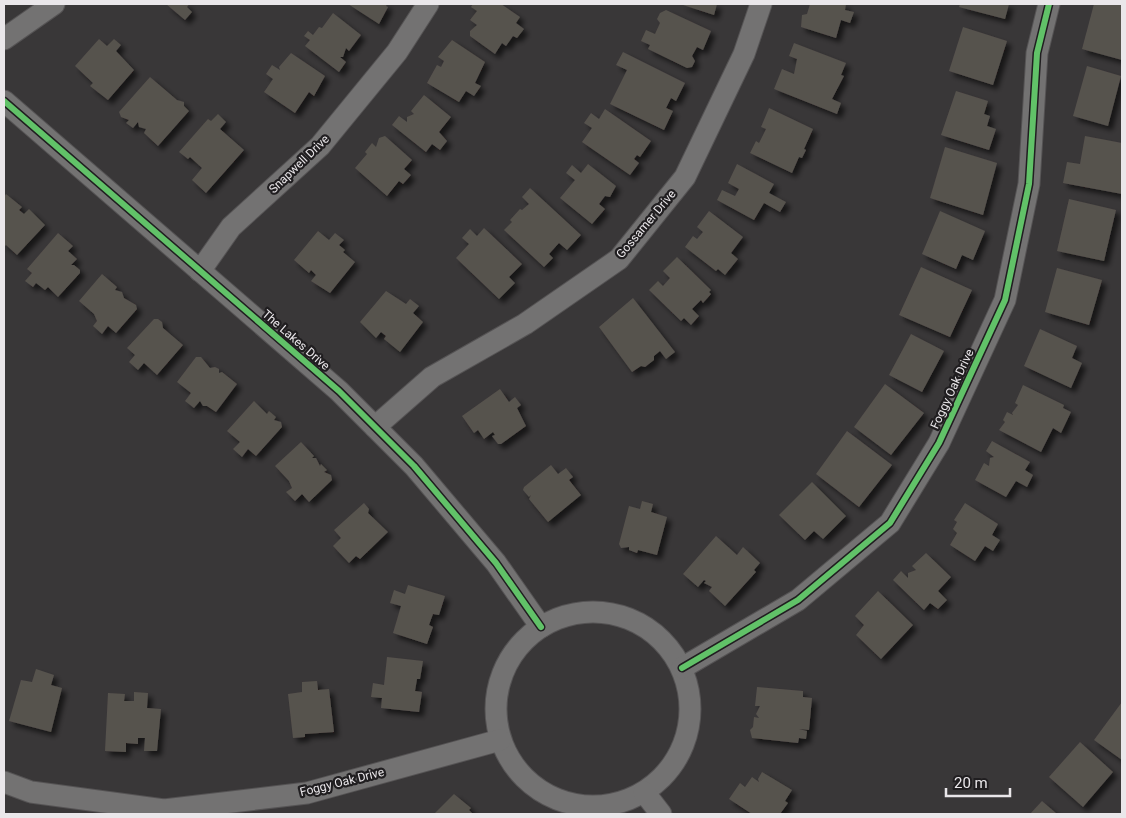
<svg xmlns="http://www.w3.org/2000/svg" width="1126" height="818" font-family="Roboto,sans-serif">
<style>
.building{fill:#57524d;filter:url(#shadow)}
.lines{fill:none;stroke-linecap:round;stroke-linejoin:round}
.street-casing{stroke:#555354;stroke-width:23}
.street{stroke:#737272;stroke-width:21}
.cycleway-casing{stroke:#201e20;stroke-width:9}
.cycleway{stroke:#61c268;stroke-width:6}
.labels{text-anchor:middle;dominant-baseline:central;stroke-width:4.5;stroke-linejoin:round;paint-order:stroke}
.street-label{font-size:12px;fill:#eae7ea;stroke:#201e20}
</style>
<defs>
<filter id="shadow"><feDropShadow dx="4.5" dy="4.5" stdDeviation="2.5" flood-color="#0009"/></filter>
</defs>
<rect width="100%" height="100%" fill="#393738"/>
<g class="building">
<path d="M166,4H189L187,7L192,12L185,20Z"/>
<path d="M348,4H387L386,6L388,7L379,24Z"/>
<path d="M473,4H501L520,17L516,23L524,29L517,38L513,36L506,46L502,43L495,54L470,36V31L477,25L470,20L477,11L471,7Z"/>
<path d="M680,4H717L714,15Z"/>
<path d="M810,4H846L845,10L854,12L850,23L841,20L836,38L801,27L802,15L807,14Z"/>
<path d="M960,4H1009L1005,19L959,7Z"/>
<path d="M1094,4L1122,5V60L1082,49Z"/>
<path d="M666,10L711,31L703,50L697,47L692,56L695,61L692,67L687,68L648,49L650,45L641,41L646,30L655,34L660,23L657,19L660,13Z"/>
<path d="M333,13L361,35L349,51L346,48L343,57H340L346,62L339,72L305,46L310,40L304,36L308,31L313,35L319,27L322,28Z"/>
<path d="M963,27L1007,41L993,85L949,71Z"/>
<path d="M99,39L107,46L114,39L121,45L116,51L134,70L108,100L90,86L93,83L75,66Z"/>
<path d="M452,40L485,62L475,83L481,86L474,96L466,91L459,102L427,83L437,65L441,67L444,61L438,57Z"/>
<path d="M794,43L846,63L841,75L844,76L832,99L841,103L837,114L774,89L782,69L794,74L797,59L789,56Z"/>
<path d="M623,52L685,83L676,101L671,98L666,108L673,111L664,130L610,104L627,70L616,65Z"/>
<path d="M291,53L325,76L314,96L309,92L295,113L264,92L273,79L266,74L272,65L280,70L279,67Z"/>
<path d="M1087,66L1121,76L1108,126L1073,116Z"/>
<path d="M150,77L177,100L184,102V106L189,111L158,146L144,133L146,129L139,127L138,122L133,128L126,123L129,120L121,117L119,112Z"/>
<path d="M956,91L988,101L984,114L990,116L987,126L996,129L989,150L941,135Z"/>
<path d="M424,95L451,117L439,132L447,141L440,150L432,144L426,152L392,125L399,116L407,122V117L414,114L411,111Z"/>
<path d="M769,108L813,129L804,149L806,150L802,158L799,157L792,173L750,153L756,141L759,143L766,129L761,127Z"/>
<path d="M605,109L651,141L640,157L637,155L634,159L639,163L630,175L582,142L592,128L584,123L591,113L599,119Z"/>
<path d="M218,114L226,122L220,129L244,150L206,193L192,180L202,168L190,157L188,159L179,152L208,119L211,121Z"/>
<path d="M385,136L412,160L404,169L411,175L403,184L399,181L387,196L355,168L367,154L365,152L372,143L376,147L379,138Z"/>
<path d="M1085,136L1122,143V194L1063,183L1067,162L1080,164Z"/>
<path d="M945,147L997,163L983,215L930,198Z"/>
<path d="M588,164L616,186L610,197L605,196L599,204L605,209L592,224L560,198L575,180L566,173L572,165L581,173Z"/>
<path d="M737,164L774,184L769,193L786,202L780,212L764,203L754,220L717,200L722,190L735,196L739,189L728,183Z"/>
<path d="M530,188L581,235L567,250L559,243L549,254L553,258L544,267L504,230L512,222L510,220L520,209L522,210L529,204L522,197Z"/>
<path d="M6,194L22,207L19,210L24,214L29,209L45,225L17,255L6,245L4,247V197Z"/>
<path d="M1069,199L1116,210L1104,261L1057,251Z"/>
<path d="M709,211L743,237L731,253L738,259L725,275L718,269L716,271L685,247L693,236L697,239L703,232L697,227Z"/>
<path d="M940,211L985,231L973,260L962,255L956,269L922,254Z"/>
<path d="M484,228L522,264L509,277L515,283L499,299L456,258L469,244L462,238L470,229L477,236Z"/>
<path d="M318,231L329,240L335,233L344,240L339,245L345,250L343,252L355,262L330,293L311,281L316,275L311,270L309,273L294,260Z"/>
<path d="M58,233L73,246L68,251L77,259L71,265H74L80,270V273L58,297L48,287L45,290L36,283L33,287L25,281L32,273L27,269Z"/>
<path d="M677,257L711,290L709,292L711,294L703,303L701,300L692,309L699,316L691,325L684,318L681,321L649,290L658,281L663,286L670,278L663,271Z"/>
<path d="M921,267L972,290L950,337L899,315Z"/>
<path d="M1057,268L1102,280L1089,325L1045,312Z"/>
<path d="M102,274L117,287L115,290L122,292L124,298L136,305L137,309L116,333L108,326L102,334L93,326L97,321L94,314L79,301Z"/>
<path d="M386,291L406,304L410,299L419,306L413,313L423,322L400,352L384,339L386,336L381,332L376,338L360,322Z"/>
<path d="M633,298L675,352L666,359L660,351L654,356V360L645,367L641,366L632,372L599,327Z"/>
<path d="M154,319H158L162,322L163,328L183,345L157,375L144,363L138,370L129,362L135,355L127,348Z"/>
<path d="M1040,329L1077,346L1072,358L1082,363L1071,388L1024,366Z"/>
<path d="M911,334L944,351L922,392L889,375Z"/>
<path d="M196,357H201L210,368L215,367L219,369V373L222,372L237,384L216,412L207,406H203L200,401L194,408L185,401L191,393L177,382Z"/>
<path d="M885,384L924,413L891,455L854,427Z"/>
<path d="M1023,385L1064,405L1063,408L1071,412L1061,433L1053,428L1041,452L999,430L1005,422L1003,420L1007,412L1013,415L1012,413L1018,405L1015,403Z"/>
<path d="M500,389L509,402L515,397L521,405L517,408L526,426L501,444H498L492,436L495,435L493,432L484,439L478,430L474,433L462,416Z"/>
<path d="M254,401L267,414L269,411L276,417L274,420L281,422L282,427L256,456L248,449L242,457L233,449L240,442L227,431Z"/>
<path d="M847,431L892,465L859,507L816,474Z"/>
<path d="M992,441L1030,462L1025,470L1033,475L1027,487L1016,481L1006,497L975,480L984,463L989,466L990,458L994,457L986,451Z"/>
<path d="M301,442L314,456L312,458H316L320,466L321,464L327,470L324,472L331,475L332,480L309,502L302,494L295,501L286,492L292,488L289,481L275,466Z"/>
<path d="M551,465L558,474L566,468L573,477L569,480L581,495L548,522L529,499L531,495L529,497L523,490L524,487Z"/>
<path d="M812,482L846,516L823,539L814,531L805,540L779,515Z"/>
<path d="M642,501L653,504L651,512L667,517L657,555L638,550L637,553L629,550V547L621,548L619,544L629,506L640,509Z"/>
<path d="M364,503L369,509L368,513L388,532L360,559L356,556L349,563L333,546L341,538L334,530Z"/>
<path d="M965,503L998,524L992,535L1000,540L993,551L985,546L975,561L950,545L957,533L953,529L957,522L954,520Z"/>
<path d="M716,536L737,555L743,547L760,563L754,570L756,572L725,606L709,591L712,587L704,583L706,581L704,580L698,587L683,574Z"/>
<path d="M926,553L951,577L938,591L947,600L938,609L930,603L924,610L893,580L901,571L908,578V573L916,570L912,566Z"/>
<path d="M408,585L445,596L439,615L433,614L429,625L433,627L427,644L393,633L401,606L390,603L394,590L405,594Z"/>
<path d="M878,591L913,625L881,659L856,635L864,625L855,616Z"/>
<path d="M387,657L423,661L420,679H417L415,691L422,692L419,712L381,708L382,698L371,697L373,683L384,685Z"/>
<path d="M36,669L54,675L51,685L62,688L51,732L9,721L21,680L32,682Z"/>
<path d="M317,681L318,690L329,689L334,732L305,734V737L293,738L288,694L302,692V682Z"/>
<path d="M757,687L803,691V697L812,698L809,730L799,729L807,731L806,739L799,738L798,743L752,738L750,730L753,727L754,717L759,718L756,714L760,706H755Z"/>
<path d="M134,692L148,693L147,708L161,709L157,751H144L145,738H138V744L126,743V752L105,751L108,693L125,694L124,701H134Z"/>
<path d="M1122,702V760L1094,740Z"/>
<path d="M1080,742L1113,772L1083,807L1049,777Z"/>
<path d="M762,772L792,790L785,801L788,803L780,814H752L729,799L740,783L745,787L752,777L759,782L758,779Z"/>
<path d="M454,794L471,808L469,810L473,814H434Z"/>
<path d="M1042,801L1057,814H1030Z"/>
</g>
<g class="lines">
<g class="street-casing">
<g id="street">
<path d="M4,39L54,4"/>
<path d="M4,101L339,391L414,466L496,563L541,627"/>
<path d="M200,271L231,227L320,146L397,52L428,4"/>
<path d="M375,427L432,377L525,324L619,259L685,177L744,54L761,4"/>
<circle cx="593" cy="709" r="97"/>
<path d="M682,668L798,600L890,523L939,443L1005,300L1029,184L1037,53L1049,4"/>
<path d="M4,782L31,792L164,810L307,793L500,740"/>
<path d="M644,792L661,814"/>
</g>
</g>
<use href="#street" class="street"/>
<g class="cycleway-casing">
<g id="cycleway">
<path d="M4,101L339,391L414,466L496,563L541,627"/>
<path d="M682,668L798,600L890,523L939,443L1005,300L1029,184L1037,53L1049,4"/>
</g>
</g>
<use href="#cycleway" class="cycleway"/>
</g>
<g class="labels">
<g class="street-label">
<text transform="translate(299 164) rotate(-44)">Snapwell Drive</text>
<text transform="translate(646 224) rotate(-50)">Gossamer Drive</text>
<text transform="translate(296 340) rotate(41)">The Lakes Drive</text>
<text transform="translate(952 389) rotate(-65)">Foggy Oak Drive</text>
<text transform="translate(342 782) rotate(-14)">Foggy Oak Drive</text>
</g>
</g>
<rect width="1126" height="818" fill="none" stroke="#eae7ea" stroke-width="10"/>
<path d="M946 788v8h64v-8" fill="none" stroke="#eae7ea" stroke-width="2.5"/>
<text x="954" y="788" font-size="15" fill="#eae7ea" stroke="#201e20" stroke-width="4" paint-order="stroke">20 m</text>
</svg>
